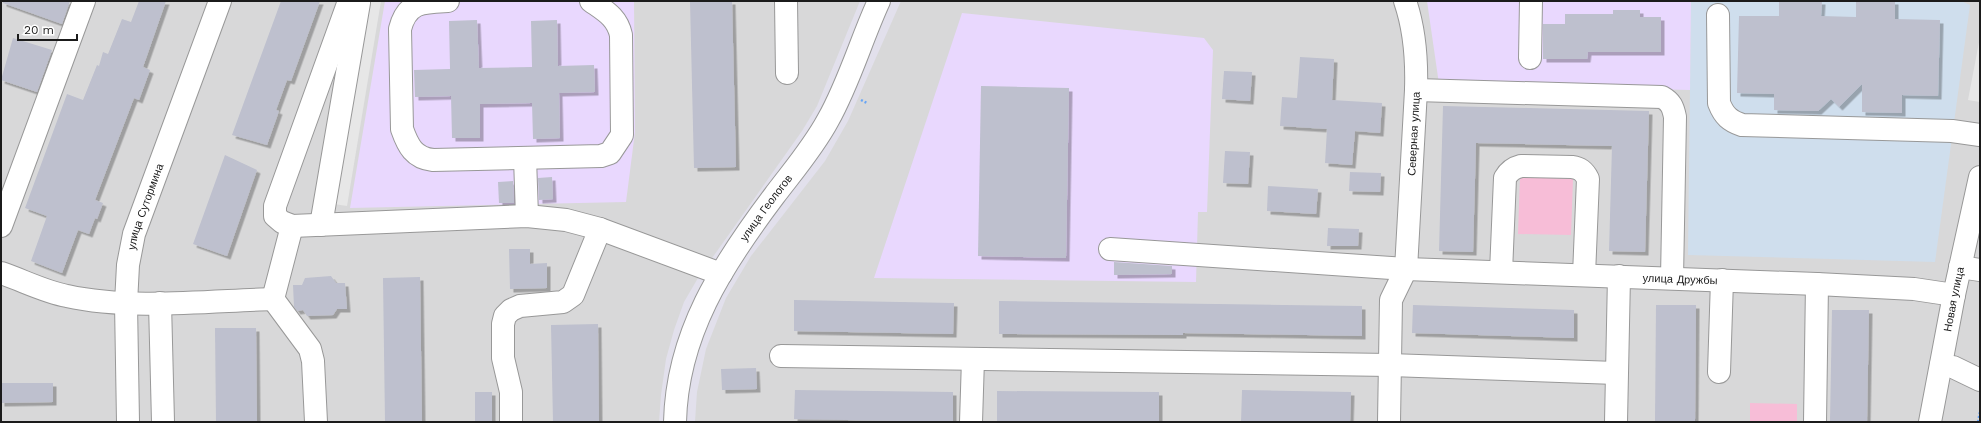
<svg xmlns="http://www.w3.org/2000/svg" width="1981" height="423" font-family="'Work Sans',sans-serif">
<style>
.residential{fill:#d8d8d9}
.commercial{fill:#cfdeed}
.education{fill:#e9d8fe}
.park{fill:#f7bdd7}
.parking{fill:#e7e7e7}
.building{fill:#bec0ce;filter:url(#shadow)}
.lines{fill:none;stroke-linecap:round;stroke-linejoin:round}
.minor-casing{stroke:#989898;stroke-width:24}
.path{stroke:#68a5f5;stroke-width:2.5;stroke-dasharray:2 2;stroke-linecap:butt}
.minor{stroke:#fff;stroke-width:22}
.labels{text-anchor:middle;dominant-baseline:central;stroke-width:4;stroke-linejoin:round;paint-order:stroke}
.street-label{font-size:11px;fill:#1b1b1b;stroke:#fff}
</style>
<defs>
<filter id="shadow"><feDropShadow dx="3.5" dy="3.5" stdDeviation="0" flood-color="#0004"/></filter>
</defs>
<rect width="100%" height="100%" fill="#e2e0ec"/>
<g class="residential">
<path d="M1,1H860L817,106L802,131L698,278L684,302L674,330L666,359L661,395L659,422H1Z"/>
<path d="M901,1H1980V422H695L697,392L706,349L726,298L751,256L825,161L848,121Z"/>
</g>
<path class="commercial" d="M1691,1H1961L1970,5L1935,262L1688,255Z"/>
<g class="education">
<path d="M385,1H634L635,132L626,202L350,208Z"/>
<path d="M1427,1H1691L1690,90L1439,84Z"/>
<path d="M962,13L1204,38L1213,50L1207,212H1198L1196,282L874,278Z"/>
</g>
<g class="park">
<path d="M1520,177L1573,179L1571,235L1518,234Z"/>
<path d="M1750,403L1797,404V422H1750Z"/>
</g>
<g class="parking">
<path d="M368,1H381L347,206L334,204Z"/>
<path d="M1980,37V102L1968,100Z"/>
</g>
<g class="building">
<path d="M3,1H70L62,24L3,3Z"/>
<path d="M139,1H166L143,67L150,70L139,100L134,98L95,200L103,203L97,219L95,218L89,234L78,230L62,273L31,261L47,216L25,208L67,94L83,100L97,65L99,66L103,52L108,54L122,19L131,22Z"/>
<path d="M281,1H320L291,81L287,80L276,110L279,111L267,145L232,135Z"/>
<path d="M690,1H732L736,167L694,168Z"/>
<path d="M1779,1H1822L1821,16L1856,17V1H1895V19L1940,20L1938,96L1902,95V113L1862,112V84L1839,107L1831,99L1818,111L1774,110V94L1737,93L1739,16H1779Z"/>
<path d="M1613,10H1640V17H1661V52H1588L1587,59H1543V24H1565V14H1613Z"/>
<path d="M477,20L479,68L532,67L531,21L557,20L558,66L594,65L595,92L559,93L560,138L533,139L532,103L480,104V138H452L451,96L415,97L414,70L450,69L449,21Z"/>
<path d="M13,38L52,50L37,92L1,80Z"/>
<path d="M1300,57L1334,59L1332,100L1382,103L1380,133L1355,131L1352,165L1325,163L1327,129L1280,126L1282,97L1297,98Z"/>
<path d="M1224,71L1252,72L1250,101L1222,99Z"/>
<path d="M981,86L1069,88L1066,258L978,256Z"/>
<path d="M1443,106L1649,111L1645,252L1609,251L1612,146L1476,143L1473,252L1439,251Z"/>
<path d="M1225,151L1250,152L1248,184L1223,183Z"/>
<path d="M225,155L257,170L227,256L193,244Z"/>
<path d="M1350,172L1381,173L1380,192L1349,191Z"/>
<path d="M552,177L553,199L539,200L538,178Z"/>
<path d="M513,181L514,203H499L498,182Z"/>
<path d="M1268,186L1318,189L1316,214L1267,211Z"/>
<path d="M1328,228L1359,229L1358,246H1327Z"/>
<path d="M509,249H530V264L547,263V288L510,289Z"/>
<path d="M1114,262L1172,266V274L1114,275Z"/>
<path d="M331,276L336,283H345L347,309H337L333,315L307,316L303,310L297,311L294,307L293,285H302L305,278Z"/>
<path d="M420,277L422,422H385L383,278Z"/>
<path d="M794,300L954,303L953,334L794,331Z"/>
<path d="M999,301L1362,306V336L1183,333V335L999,334Z"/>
<path d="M1413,305L1574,310V338L1412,333Z"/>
<path d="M1656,305H1696L1695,422H1655Z"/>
<path d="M1832,310H1869L1867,422H1830Z"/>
<path d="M598,324L599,422H553L551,325Z"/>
<path d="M215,328H256L257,422H216Z"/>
<path d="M756,368L757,389L722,390L721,369Z"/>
<path d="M1,383H53V402L1,403Z"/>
<path d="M795,390L953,392V422L794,419Z"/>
<path d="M1242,390L1351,392L1350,422H1241Z"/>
<path d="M997,391L1159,392V422L997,421Z"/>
<rect x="475" y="392" width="17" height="29"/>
</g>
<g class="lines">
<g class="minor-casing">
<g id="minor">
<path d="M349,1L275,206V216L282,222L292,226L527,216L566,220L600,229L721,274"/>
<path d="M448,1C424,2 407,1 400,29L402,129C408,146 414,158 433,160L601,156L610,153L622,135L621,35C617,17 605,11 591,1"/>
<path d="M786,1L787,73"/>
<path d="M1718,15L1719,103C1724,116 1730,121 1742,125L1952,131L1980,135"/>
<path d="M1530,58L1531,1"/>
<path d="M1416,90L1662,97C1671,102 1673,107 1675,117L1672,278"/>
<path d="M525,158L527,216"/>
<path d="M321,225L359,3"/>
<path d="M1,226L84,1"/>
<path d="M292,226L273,299L310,349L313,361L316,422"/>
<path id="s1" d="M1110,249L1406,269L1817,284L1914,289L1954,295"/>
<path d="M1960,267L1980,270"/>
<path d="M1501,272L1505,178C1509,171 1513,168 1521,166L1572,167C1580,168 1584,171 1588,179L1584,275"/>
<path d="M1,273C22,280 45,292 67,296C130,310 208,301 273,299"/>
<path d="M160,303L163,422"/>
<path d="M781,356L1390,365L1616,373"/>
<path d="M1941,365L1953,367L1980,380"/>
<path d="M1719,372L1722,280"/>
<path id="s2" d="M128,422L126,303L128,265L134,234L220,1"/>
<path d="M511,422V392L503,358V324L505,316L511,310L520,306L563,302L573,295L600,229"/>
<path id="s3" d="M675,422C677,334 722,265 774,196C792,172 813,148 828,120C849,83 861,40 879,1"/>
<path d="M971,422L973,359"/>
<path id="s4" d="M1389,422L1391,300L1406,269L1416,90C1417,59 1415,30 1405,1"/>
<path d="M1616,422L1619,276"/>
<path d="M1815,422L1817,284"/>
<path id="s5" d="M1930,422L1954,295L1980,177"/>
</g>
</g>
<g class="path">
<path d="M861,100L867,103"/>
<path d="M1978,422L1980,412"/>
</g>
<use href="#minor" class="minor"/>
</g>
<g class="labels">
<g class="street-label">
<text stroke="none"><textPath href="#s4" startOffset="292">Северная улица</textPath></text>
<text stroke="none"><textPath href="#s2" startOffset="218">улица Сутормина</textPath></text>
<text stroke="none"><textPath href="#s3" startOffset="237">улица Геологов</textPath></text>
<text stroke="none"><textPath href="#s1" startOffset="571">улица Дружбы</textPath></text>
<text stroke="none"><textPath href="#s5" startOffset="125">Новая улица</textPath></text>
</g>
</g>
<rect width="1981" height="423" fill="none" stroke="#1b1b1b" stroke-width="4"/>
<path d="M18 34v6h59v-6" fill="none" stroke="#1b1b1b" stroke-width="2"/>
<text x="24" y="34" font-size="12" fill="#1b1b1b" stroke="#ffffff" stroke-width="3" paint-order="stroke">20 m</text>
</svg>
